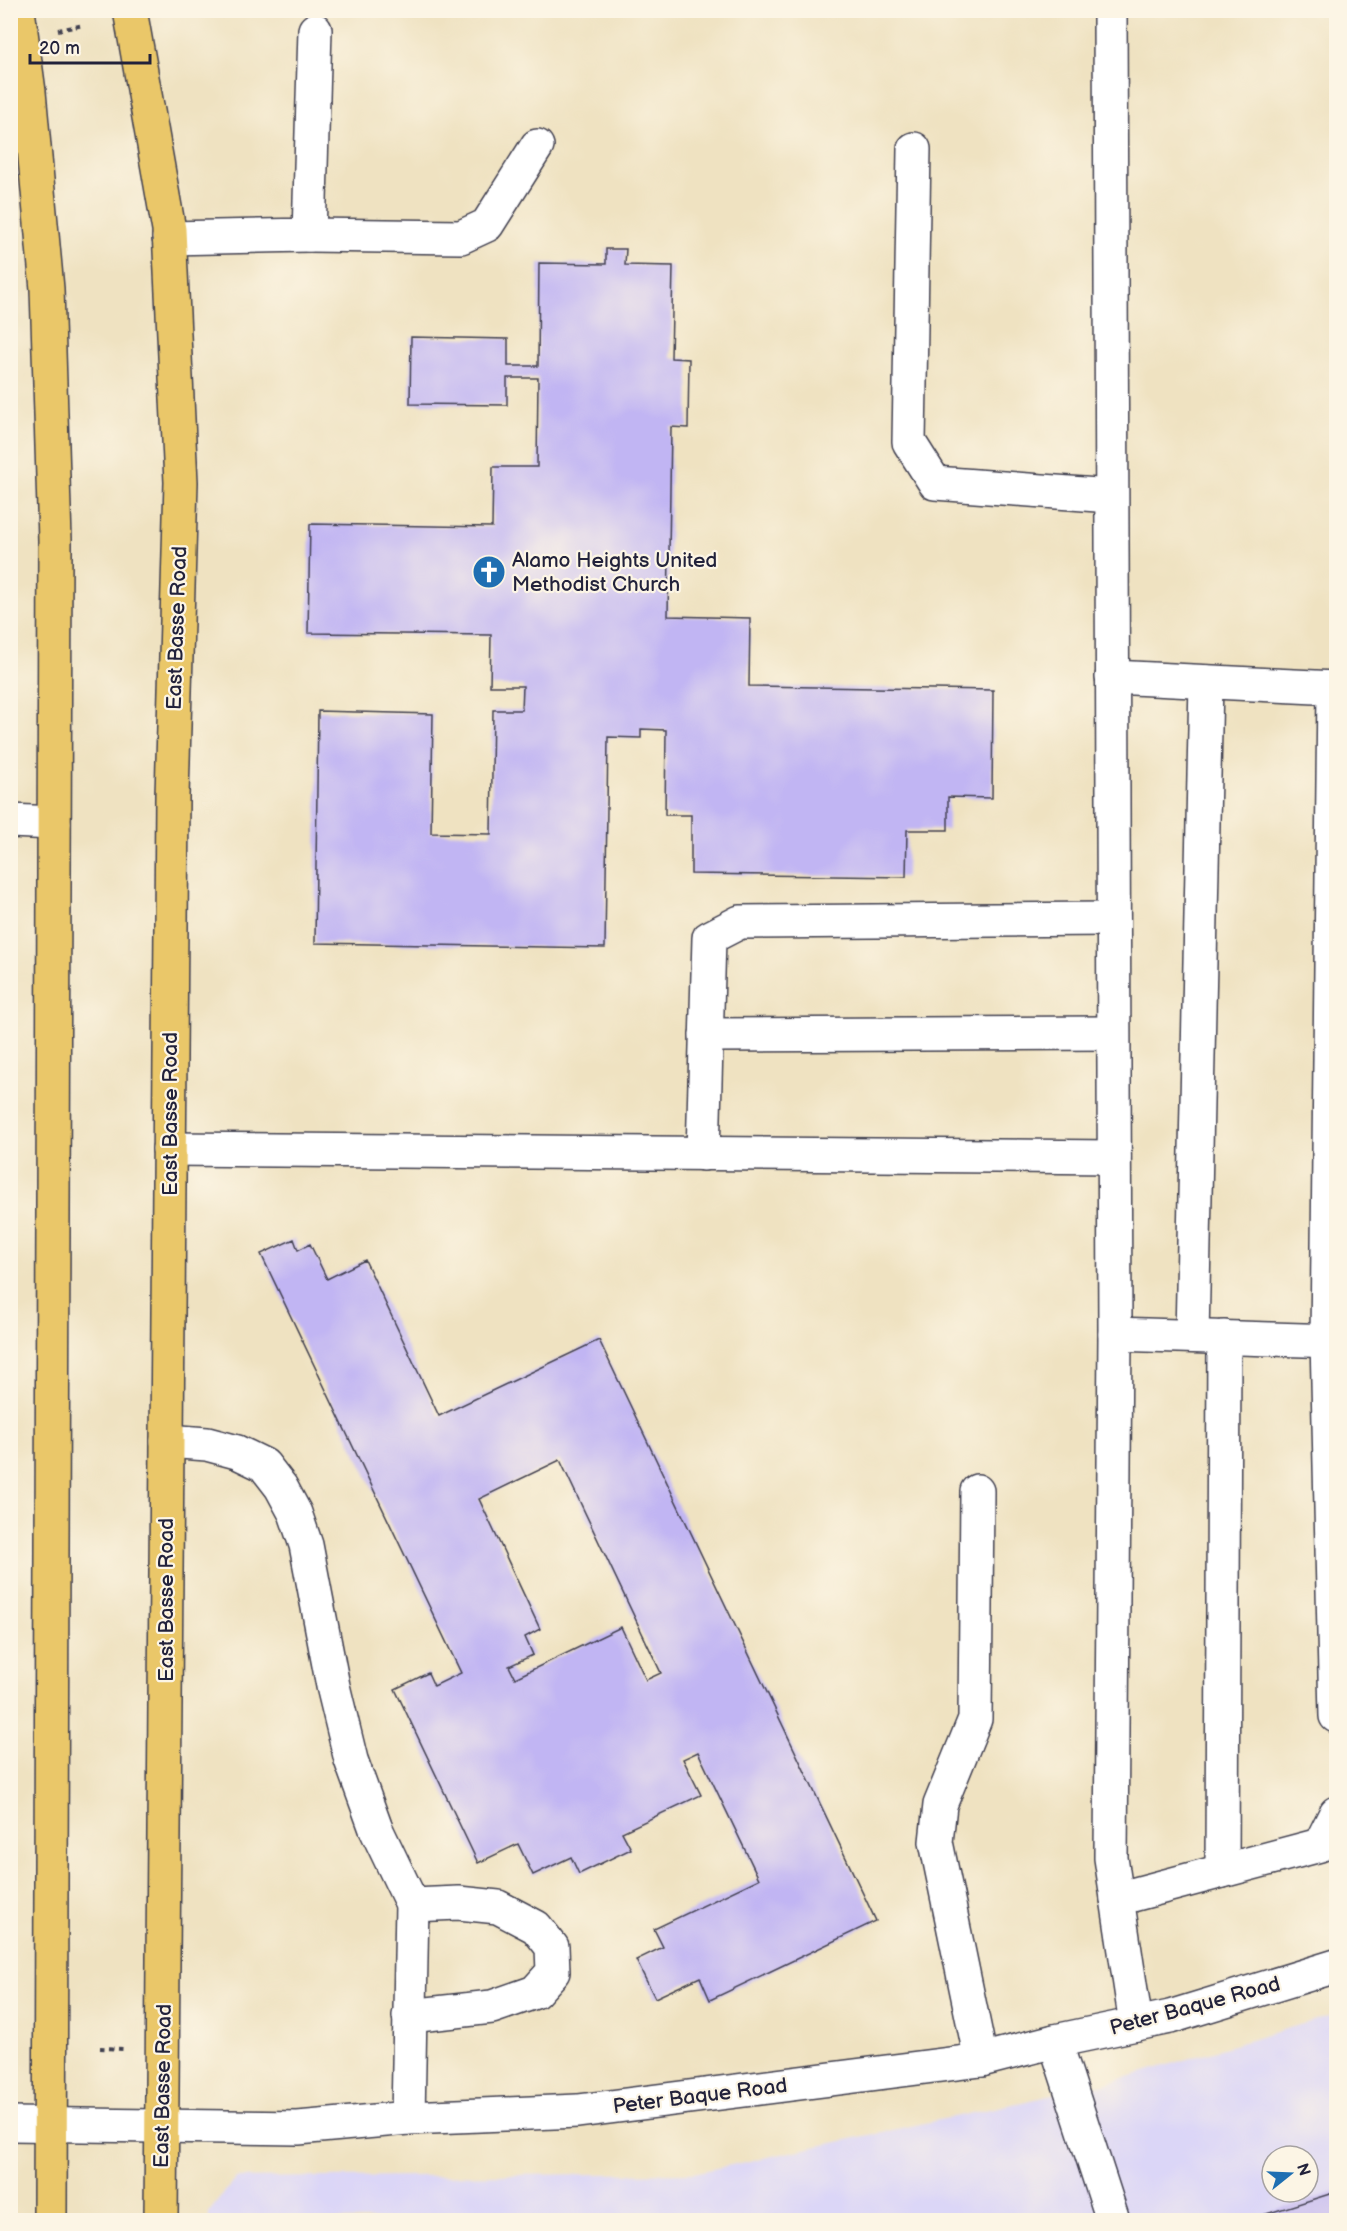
<svg xmlns="http://www.w3.org/2000/svg" width="1347" height="2231" font-family="'Balsamiq Sans',sans-serif">
<style>
.built{fill:#dbd6f7;fill-rule:evenodd}
.building{fill:#c1b5f3;fill-rule:evenodd}
.lines{fill:none;stroke-linecap:round;stroke-linejoin:round}
.minor-casing{stroke:#413f4f;stroke-width:36}
.major-casing{stroke:#413f4f;stroke-width:36}
.path{stroke:#413f4f;stroke-width:4;stroke-dasharray:4.5 4.5;stroke-linecap:butt}
.minor{stroke:#fff;stroke-width:33}
.major{stroke:#eac769;stroke-width:33}
.labels{text-anchor:middle;dominant-baseline:central;stroke-width:4.5;stroke-linejoin:round;paint-order:stroke}
.poi-label{font-size:21px;fill:#22223b;stroke:#fcf5e5;text-anchor:start}
.street-label{font-size:21px;fill:#22223b;stroke:#fcf5e5}
</style>
<rect width="100%" height="100%" fill="#fcf5e5"/>
<filter id="ink" filterUnits="userSpaceOnUse"><feTurbulence type="fractalNoise" baseFrequency=".0167" numOctaves="2"/><feDisplacementMap in="SourceGraphic" scale="12" xChannelSelector="R" yChannelSelector="G"/><feConvolveMatrix kernelMatrix="1 2 1 2 8 2 1 2 1" color-interpolation-filters="sRGB"/></filter>
<filter id="wash" filterUnits="userSpaceOnUse"><feTurbulence type="fractalNoise" baseFrequency=".008" numOctaves="4" result="noise"/><feDisplacementMap in="SourceGraphic" scale="24" xChannelSelector="R" yChannelSelector="G"/><feGaussianBlur stdDeviation="1.35" result="paint"/><feColorMatrix in="noise" values="0 0 0 0 0 0 0 0 0 0 0 0 0 0 0 0 0 1.4 0 .05"/><feComposite in="paint" operator="in"/></filter>
<g filter="url(#wash)">
<rect width="100%" height="100%" fill="#efe2c1"/>
<path class="built" d="M1336,2014V2220H209V2212L236,2178L694,2173L1105,2084ZM1272,2156H1308V2192H1272Z"/>
<g id="blocks">
<g class="building">
<path d="M606,249H626L625,265L673,266L671,358L689,359L688,428L671,427L668,616L750,618L749,686L993,690L992,798L948,797V830H907L906,877L691,874V815H665L666,730L641,729V738L608,737L605,948L315,943L318,711L433,714L431,833L491,834L493,710H522L523,686H490L491,635L308,633L310,524L492,527L493,467H537L538,378H507V405L410,404L411,337L508,339V366H538L539,263L606,264Z"/>
<path d="M294,1239L298,1250L310,1244L327,1279L365,1260L439,1416L599,1340L876,1921L710,2000L700,1977L655,1998L636,1960L663,1947L654,1929L759,1879L698,1752L683,1759L701,1795L622,1832L631,1849L579,1874L571,1857L533,1875L518,1844L478,1863L395,1689L428,1673L434,1686L461,1673L261,1254ZM560,1460L661,1673L646,1680L621,1627L515,1678L509,1666L533,1655L525,1637L540,1629L479,1499Z"/>
<path d="M1336,2192V2220H1247Z"/>
</g>
</g>
</g>
<g filter="url(#ink)">
<use href="#blocks" fill-opacity="0" stroke="#413f4f" stroke-width="1.5"/>
<g class="lines">
<g class="minor-casing">
<g id="minor">
<path d="M1110,10L1115,1334L1111,1858L1136,2024"/>
<path d="M914,149L909,442L935,483L1111,496"/>
<path d="M309,235L461,237L487,225L537,146"/>
<path d="M169,238L309,235L315,30"/>
<path d="M1112,677L1336,688"/>
<path d="M1334,688L1327,1340L1336,1716"/>
<path d="M10,821L54,823"/>
<path d="M706,1035L1113,1033"/>
<path d="M169,1149L1114,1157"/>
<path d="M703,1154L709,938L740,922L1113,919"/>
<path d="M1115,1334L1336,1341"/>
<path d="M1192,1336L1206,682"/>
<path d="M167,1441L207,1444L237,1452L264,1465L281,1487L295,1513L306,1545L333,1686L351,1760L376,1829L412,1904L408,2118"/>
<path d="M977,1491L975,1719L940,1805L936,1842L981,2060"/>
<path d="M1222,1871L1224,1337"/>
<path d="M1117,1899L1320,1845L1336,1813"/>
<path d="M409,2016L492,2007L535,1992L553,1972L552,1947L536,1927L498,1907L459,1903L412,1905"/>
<path d="M1055,2041L1113,2220"/>
<path d="M10,2124L298,2128L408,2118L578,2111L981,2060L1055,2041L1170,2017L1336,1966"/>
</g>
</g>
<g class="major-casing">
<g id="major">
<path d="M18,10L29,92L47,289L55,540L50,2220"/>
<path d="M130,10L169,230L181,482L172,796L161,2220"/>
</g>
</g>
<g class="path">
<path d="M58,30L84,25"/>
<path d="M100,2048L125,2049"/>
</g>
<use href="#minor" class="minor"/>
<use href="#major" class="major"/>
</g>
</g>
<defs>
<g id="church-disc" transform="scale(1.725)"><circle r="9.5" fill="#1f6fb2" stroke="#fcf5e5"/><path d="M-1.2-6h2.4v3.5h3.3v2.4h-3.3V6h-2.4V-.1h-3.3v-2.4h3.3Z" fill="#fff"/></g>
</defs>
<g fill-rule="evenodd">
<use href="#church-disc" x="489" y="572"/>
</g>
<g class="labels">
<g class="poi-label">
<text x="512" y="560">Alamo Heights United<tspan x="512" dy="24">Methodist Church</tspan></text>
</g>
<g class="street-label">
<text transform="translate(177 628) rotate(-88)">East Basse Road</text>
<text transform="translate(170 1114) rotate(-90)">East Basse Road</text>
<text transform="translate(166 1600) rotate(-90)">East Basse Road</text>
<text transform="translate(1195 2006) rotate(-15)">Peter Baque Road</text>
<text transform="translate(163 2086) rotate(-89)">East Basse Road</text>
<text transform="translate(700 2096) rotate(-7)">Peter Baque Road</text>
</g>
</g>
<rect width="1347" height="2231" fill="none" stroke="#fcf5e5" stroke-width="36"/>
<g transform="translate(1290 2174) rotate(72)"><circle r="28" fill="#fcf5e5" stroke="#a5a1a1" stroke-width="1.5"/>
<path d="M0-4.5L10 22L0 15L-10 22Z" fill="#1f6fb2"/>
<text y="-9" font-size="16" font-weight="bold" text-anchor="middle" fill="#22223b">N</text>
</g>
<path d="M30 54v9h120v-9" fill="none" stroke="#22223b" stroke-width="3"/>
<text x="39" y="54" font-size="18" fill="#22223b" stroke="#fcf5e5" stroke-width="4.5" paint-order="stroke">20 m</text>
</svg>
